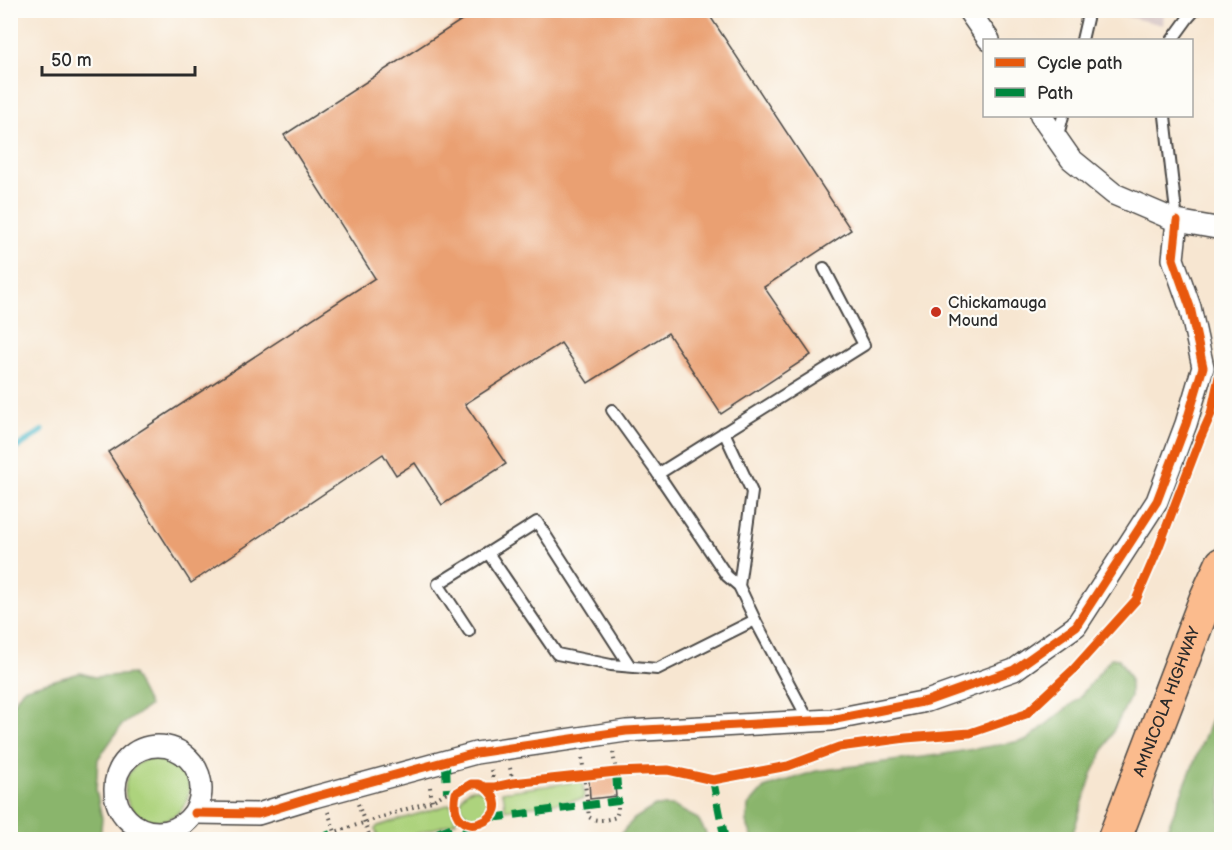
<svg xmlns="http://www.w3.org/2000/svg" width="1232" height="850" font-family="'Balsamiq Sans',sans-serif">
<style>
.industrial{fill:#d1bfbf}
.green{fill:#add37d;stroke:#6c7f54;stroke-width:1.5}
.forest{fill:#8ab56c;stroke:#5a704c;stroke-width:1.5}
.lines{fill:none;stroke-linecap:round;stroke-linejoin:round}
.stream{stroke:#4eb9ca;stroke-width:6}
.building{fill:#eaa072}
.lane-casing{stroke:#4a4744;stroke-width:14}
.street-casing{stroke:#4a4744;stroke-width:24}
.primary-casing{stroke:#4a4744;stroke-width:36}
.path{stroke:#4a4744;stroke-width:4;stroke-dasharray:1.5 4.5;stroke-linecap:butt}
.lane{stroke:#fff;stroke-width:10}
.street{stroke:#fff;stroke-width:21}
.primary{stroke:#fbbb8d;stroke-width:33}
.quiet{stroke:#00873e;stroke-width:8;stroke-dasharray:15 8;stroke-linecap:butt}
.cycleway-casing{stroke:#fdfcf7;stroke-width:13}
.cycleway{stroke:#e8590c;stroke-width:9}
.poi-dot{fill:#c8321e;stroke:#fdfcf7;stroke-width:2}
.labels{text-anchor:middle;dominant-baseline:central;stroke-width:4.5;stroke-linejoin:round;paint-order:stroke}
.poi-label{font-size:16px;fill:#2b2b2b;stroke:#fdfcf7;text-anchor:start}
.street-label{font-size:16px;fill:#2b2b2b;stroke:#fdfcf7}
</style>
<rect width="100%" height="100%" fill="#fdfcf7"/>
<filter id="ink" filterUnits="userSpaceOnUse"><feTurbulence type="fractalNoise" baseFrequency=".0167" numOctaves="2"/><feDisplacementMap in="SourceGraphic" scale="12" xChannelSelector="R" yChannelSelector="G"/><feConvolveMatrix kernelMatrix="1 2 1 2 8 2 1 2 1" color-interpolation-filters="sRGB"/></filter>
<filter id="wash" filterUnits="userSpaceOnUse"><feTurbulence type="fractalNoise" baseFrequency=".008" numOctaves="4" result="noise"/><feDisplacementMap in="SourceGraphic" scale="24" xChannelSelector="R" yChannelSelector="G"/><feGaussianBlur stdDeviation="1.35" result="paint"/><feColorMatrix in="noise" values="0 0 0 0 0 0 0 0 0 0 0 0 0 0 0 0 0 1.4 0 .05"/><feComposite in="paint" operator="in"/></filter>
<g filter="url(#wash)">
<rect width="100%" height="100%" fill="#f7e6d1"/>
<path class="industrial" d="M1102,11H1164L1163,25Z"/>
<g class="green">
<circle cx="157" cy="789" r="32"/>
<path d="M582,781L584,793L583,799L505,810L504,797L501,792Z"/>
<circle cx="475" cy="803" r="14"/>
<path d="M451,804L456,822L400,839H379L375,829L378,826Z"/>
</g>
<g class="forest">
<path d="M1111,658L1119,659L1130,678V697L1092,774L1071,839H753L747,824L748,806L764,788L816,771L938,755L1027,740L1079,698Z"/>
<path d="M80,673L95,677L133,674L149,706L122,725L98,759L96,790L102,818L100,839H12L10,837L11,706L23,689Z"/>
<path d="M1221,696V839H1163Z"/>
<path d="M655,806H673L698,819L706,833L707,839H616L634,819Z"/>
</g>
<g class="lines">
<path class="stream" d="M10,452L42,431"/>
</g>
<g id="blocks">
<g class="building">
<path d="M477,10H706L851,230L764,287L811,355L721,414L668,333L588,383L561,343L465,404L506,464L442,505L415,463L396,475L383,454L191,583L108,452L375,278L284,135Z"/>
<path d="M614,776L616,796L590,799L589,779Z"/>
</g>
</g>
</g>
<g filter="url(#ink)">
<use href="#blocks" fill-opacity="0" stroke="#4a4744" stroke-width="1.5"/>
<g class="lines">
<g class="lane-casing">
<g id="lane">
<path d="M1082,40L1089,10"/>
<path d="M1172,40L1188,18L1195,10"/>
<path d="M1165,116L1177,221"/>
<path d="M1057,139L1063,116"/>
<path d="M612,410L658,474"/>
<path d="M724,432L752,492L739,586"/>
<path d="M755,620L739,586L727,576L658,474L864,345L824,268"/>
<path d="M469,631L438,584L488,553"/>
<path d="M630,666L537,522L488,553L557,654L611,665L657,669L755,620L809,721"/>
</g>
</g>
<g class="street-casing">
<g id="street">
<path d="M968,10L989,40"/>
<path d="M1041,116L1071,159L1114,194L1177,221L1222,229"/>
<circle cx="158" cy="789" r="43"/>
<path d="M195,813L258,814L314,797L476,753L626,731L831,720L927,701L1014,670L1076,626L1157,501L1186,424L1203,367L1190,307L1173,259L1177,221"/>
</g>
</g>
<g class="primary-casing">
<g id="primary">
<path id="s1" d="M1114,840L1206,599L1222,564"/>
</g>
</g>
<g class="path">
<path d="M582,758L589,817C596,822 607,820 616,817L618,811V801"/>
<path d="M510,768L513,783"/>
<path d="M491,770L495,787"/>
<path d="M430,787L432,801"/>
<path d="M485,787H495L513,783L616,772L613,752"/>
<path d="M358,804L371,840"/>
<path d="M328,812L335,832L432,801L447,792L456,793"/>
</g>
<use href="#lane" class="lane"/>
<use href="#street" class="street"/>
<use href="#primary" class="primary"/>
<g class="quiet">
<path d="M446,765L447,792"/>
<path d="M713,780L725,840"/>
<path d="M492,816L499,817L618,801L616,772H621"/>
<path d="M317,840L335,832L338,840"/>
<path d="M415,840L429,836L458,825L460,819"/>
<path d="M462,840L468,824"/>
</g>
<g class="cycleway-casing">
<g id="cycleway">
<path d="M485,787C523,819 445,849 456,793L471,784H478L485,787H495L513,783L616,772L668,770L713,780L788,766L839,747L906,738L970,733L1026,714L1073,670L1136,600L1158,549L1200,439L1211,414L1222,363"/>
<path d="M195,813L258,814L314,797L476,753L626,731L831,720L927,701L1014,670L1076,626L1157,501L1186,424L1203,367L1190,307L1173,259L1177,221"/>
</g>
</g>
<use href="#cycleway" class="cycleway"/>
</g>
</g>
<circle class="poi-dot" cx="936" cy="312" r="6"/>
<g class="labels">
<g class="poi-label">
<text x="948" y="303">Chickamauga<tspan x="948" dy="18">Mound</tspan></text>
</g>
<g class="street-label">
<text stroke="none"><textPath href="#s1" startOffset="148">AMNICOLA HIGHWAY</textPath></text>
</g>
</g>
<rect width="1232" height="850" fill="none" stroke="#fdfcf7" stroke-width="36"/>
<rect x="983" y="39" width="210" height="78" fill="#fdfcf7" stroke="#a9a8a5" stroke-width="1.5"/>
<rect x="995" y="58" width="30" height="9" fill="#e8590c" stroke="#a9a8a5" stroke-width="1.5"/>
<text x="1037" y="69" font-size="18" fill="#2b2b2b">Cycle path</text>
<rect x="995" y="88" width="30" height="9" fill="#00873e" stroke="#a9a8a5" stroke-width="1.5"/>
<text x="1037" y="99" font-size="18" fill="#2b2b2b">Path</text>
<path d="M42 66v9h153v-9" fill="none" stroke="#2b2b2b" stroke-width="3"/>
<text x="51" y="66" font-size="18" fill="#2b2b2b" stroke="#fdfcf7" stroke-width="4.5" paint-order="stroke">50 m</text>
</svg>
